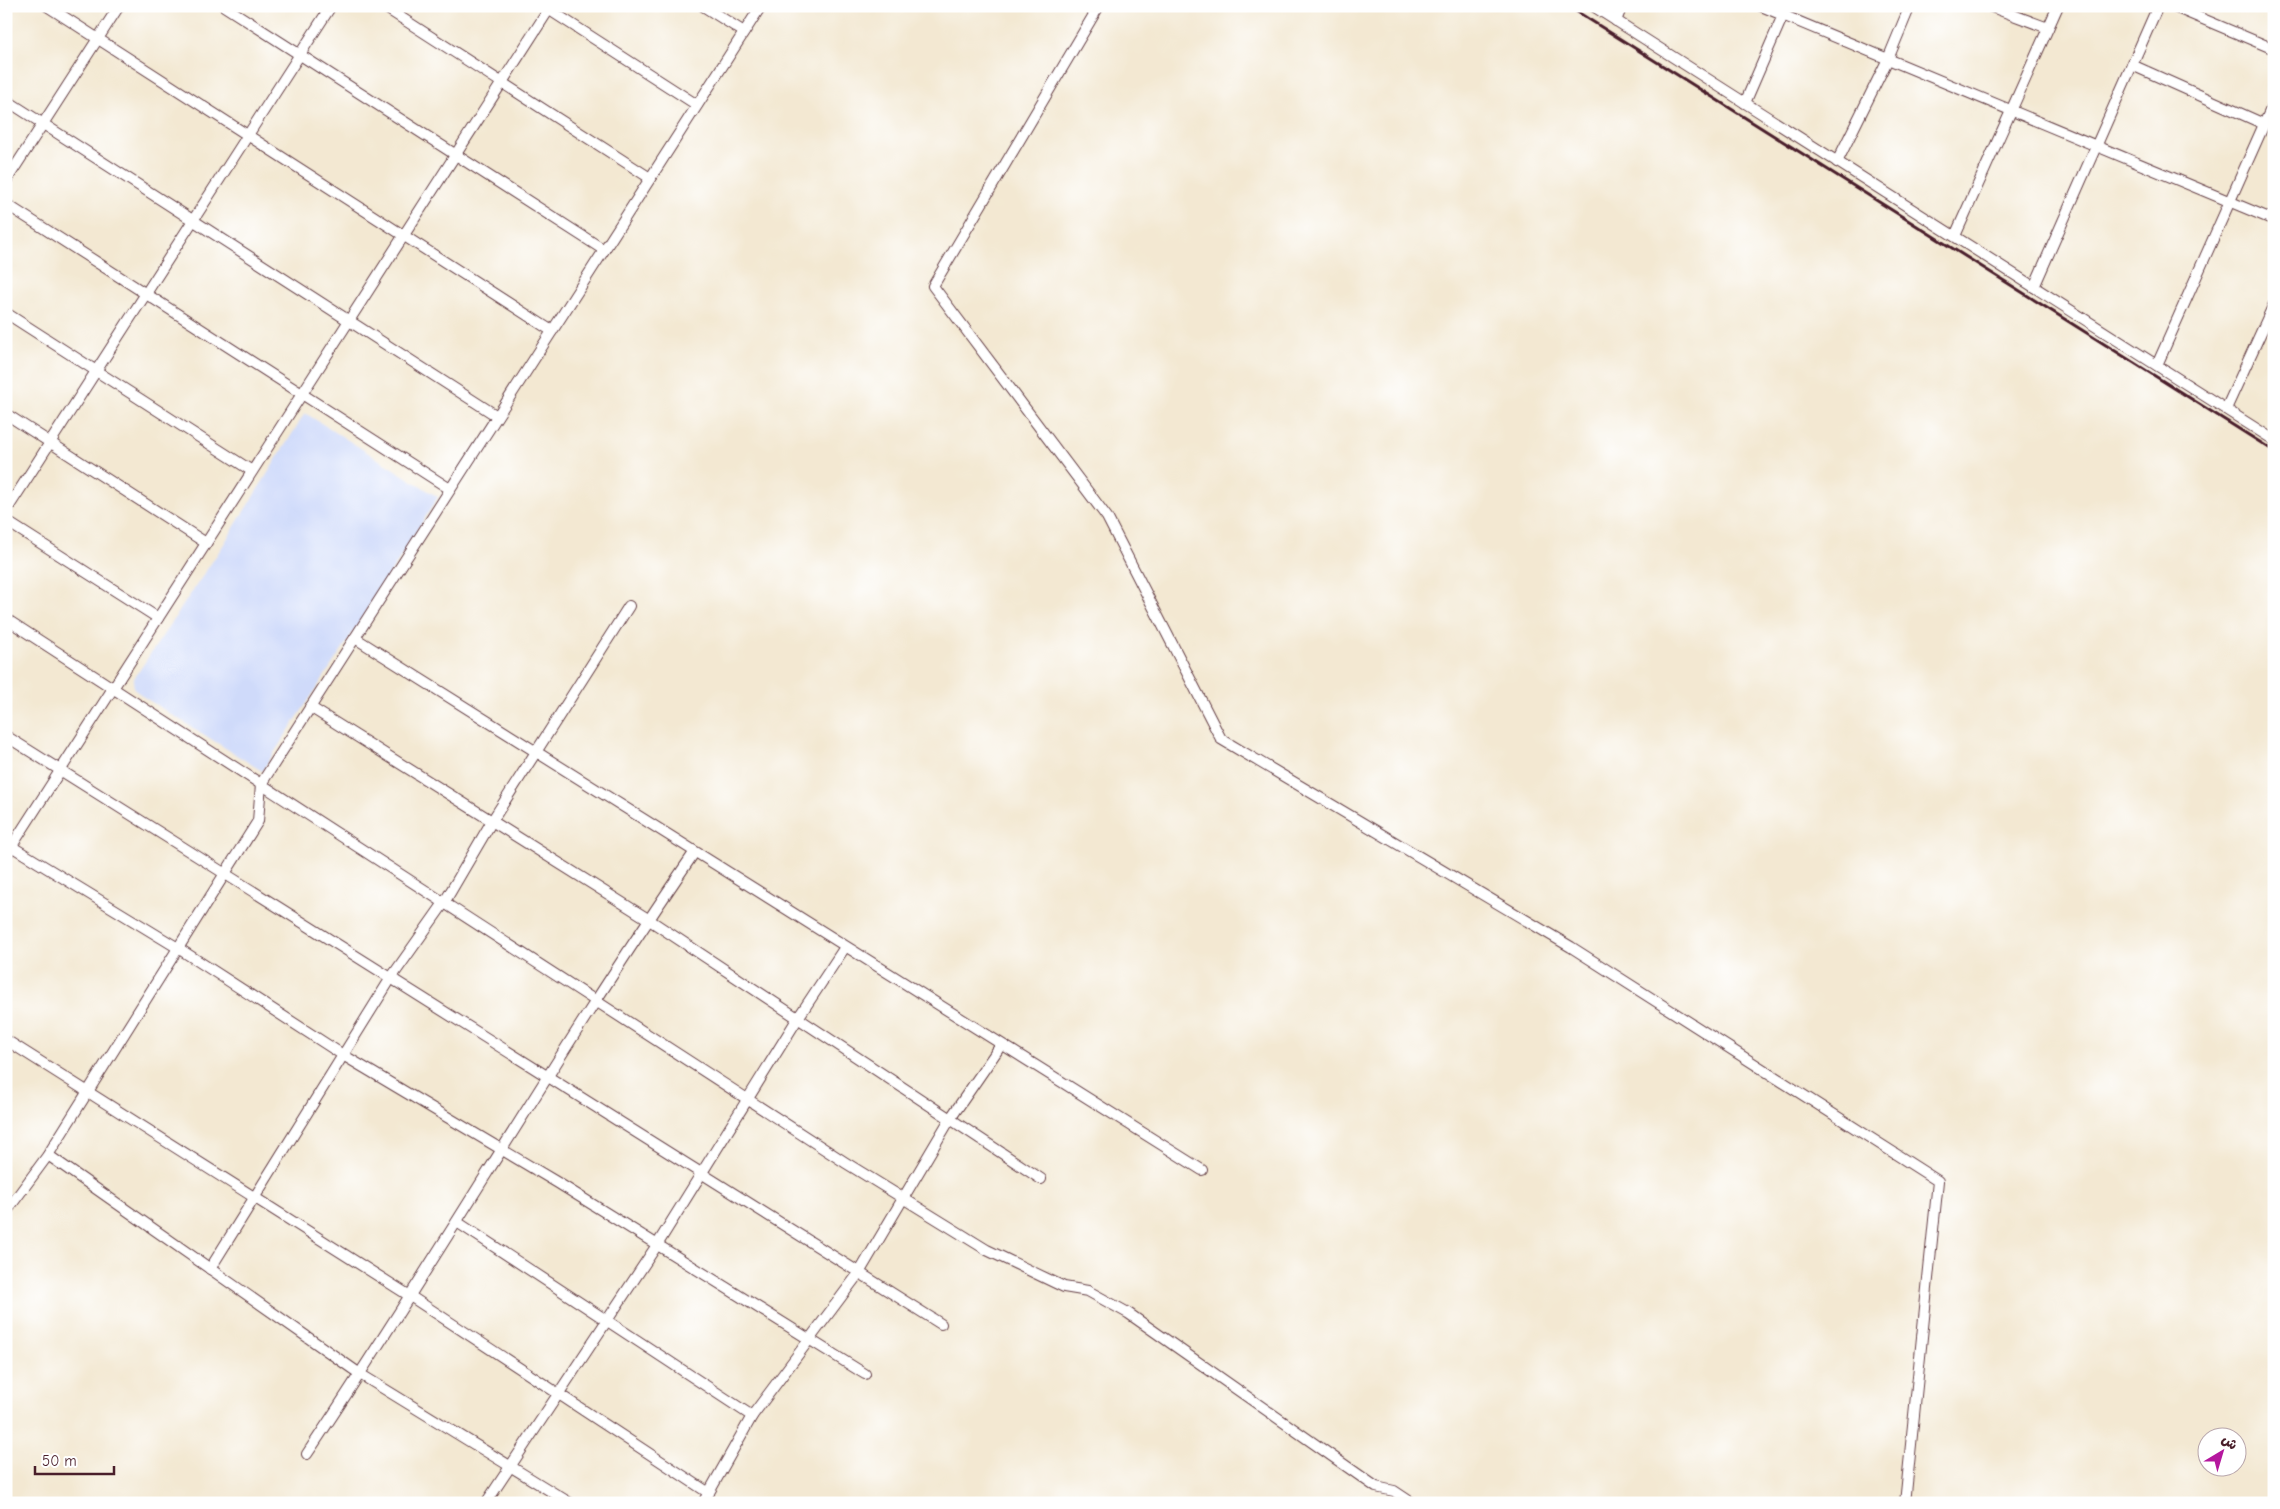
<svg xmlns="http://www.w3.org/2000/svg" width="2280" height="1509" font-family="'Comic Neue','Playpen Sans Arabic',sans-serif">
<style>
.built{fill:#cfdafa}
.lines{fill:none;stroke-linecap:round;stroke-linejoin:round}
.minor-casing{stroke:#633d44;stroke-width:12}
.minor{stroke:#fff;stroke-width:10}
.rail{stroke:#4a1f2b;stroke-width:3}
</style>
<rect width="100%" height="100%" fill="#fff"/>
<filter id="ink" filterUnits="userSpaceOnUse"><feTurbulence type="fractalNoise" baseFrequency=".02" numOctaves="2"/><feDisplacementMap in="SourceGraphic" scale="10" xChannelSelector="R" yChannelSelector="G"/><feConvolveMatrix kernelMatrix="1 2 1 2 8 2 1 2 1" color-interpolation-filters="sRGB"/></filter>
<filter id="wash" filterUnits="userSpaceOnUse"><feTurbulence type="fractalNoise" baseFrequency=".0096" numOctaves="4" result="noise"/><feDisplacementMap in="SourceGraphic" scale="20" xChannelSelector="R" yChannelSelector="G"/><feGaussianBlur stdDeviation="1.12" result="paint"/><feColorMatrix in="noise" values="0 0 0 0 0 0 0 0 0 0 0 0 0 0 0 0 0 1.4 0 .05"/><feComposite in="paint" operator="in"/></filter>
<g filter="url(#wash)">
<rect width="100%" height="100%" fill="#f3e8d2"/>
<path class="built" d="M305,413L438,497L345,645L262,771L142,696L134,689L133,680L222,547Z"/>
</g>
<g filter="url(#ink)">
<g class="lines">
<g class="minor-casing">
<g id="minor">
<path d="M47,6L552,331"/>
<path d="M224,6L604,250"/>
<path d="M383,6L650,178"/>
<path d="M703,6L744,32"/>
<path d="M1099,6L933,286L1107,517L1221,739L1571,947L1938,1181L1905,1503"/>
<path d="M1593,6L2274,440"/>
<path d="M1761,6L2274,220"/>
<path d="M1989,6L2048,28"/>
<path d="M2172,6L2274,49"/>
<path d="M545,7L697,105"/>
<path d="M1616,21L1622,6"/>
<path d="M2132,65L2264,124"/>
<path d="M6,100L497,416"/>
<path d="M1745,103L1787,6"/>
<path d="M1837,162L1888,59L1910,6"/>
<path d="M6,181L119,6"/>
<path d="M6,204L450,489"/>
<path d="M1955,236L2058,6"/>
<path d="M2034,287L2158,6"/>
<path d="M6,313L252,471"/>
<path d="M2157,365L2274,102"/>
<path d="M2226,409L2274,304"/>
<path d="M6,414L206,543"/>
<path d="M6,511L331,6"/>
<path d="M6,521L158,618"/>
<path d="M6,619L846,1163L987,1250L1064,1287L1088,1291L1128,1313L1376,1487L1394,1491L1412,1503"/>
<path d="M355,638L1202,1170"/>
<path d="M310,707L648,919L1041,1179"/>
<path d="M6,736L941,1324"/>
<path d="M6,843L178,948L343,1055L558,1183L865,1374"/>
<path d="M6,855L551,6"/>
<path d="M6,1040L410,1296L709,1493"/>
<path d="M48,1155L360,1374L570,1503"/>
<path d="M6,1212L48,1155L258,821L261,784L761,6"/>
<path d="M457,1222L752,1416"/>
<path d="M210,1269L391,978L444,903L492,821L629,606"/>
<path d="M307,1454C440,1256 559,1049 694,853"/>
<path d="M486,1503L657,1245L798,1018L845,947"/>
<path d="M703,1503L752,1416L859,1273L950,1119L1001,1045"/>
</g>
</g>
<use href="#minor" class="minor"/>
<path class="rail" d="M1568,6L2274,451"/>
</g>
</g>
<rect width="2280" height="1509" fill="none" stroke="#fff" stroke-width="25"/>
<g transform="translate(2222 1452) rotate(38)"><circle r="24" fill="#ffffff" stroke="#b7a5aa"/>
<path d="M0-4L9 19L0 12L-9 19Z" fill="#b5179e"/>
<text y="-8" font-size="14" font-weight="bold" text-anchor="middle" fill="#4a1f2b">ش</text>
</g>
<path d="M35 1466v8h79v-8" fill="none" stroke="#4a1f2b" stroke-width="2.5"/>
<text x="42" y="1466" font-size="15" fill="#4a1f2b" stroke="#ffffff" stroke-width="4" paint-order="stroke">50 m</text>
</svg>
